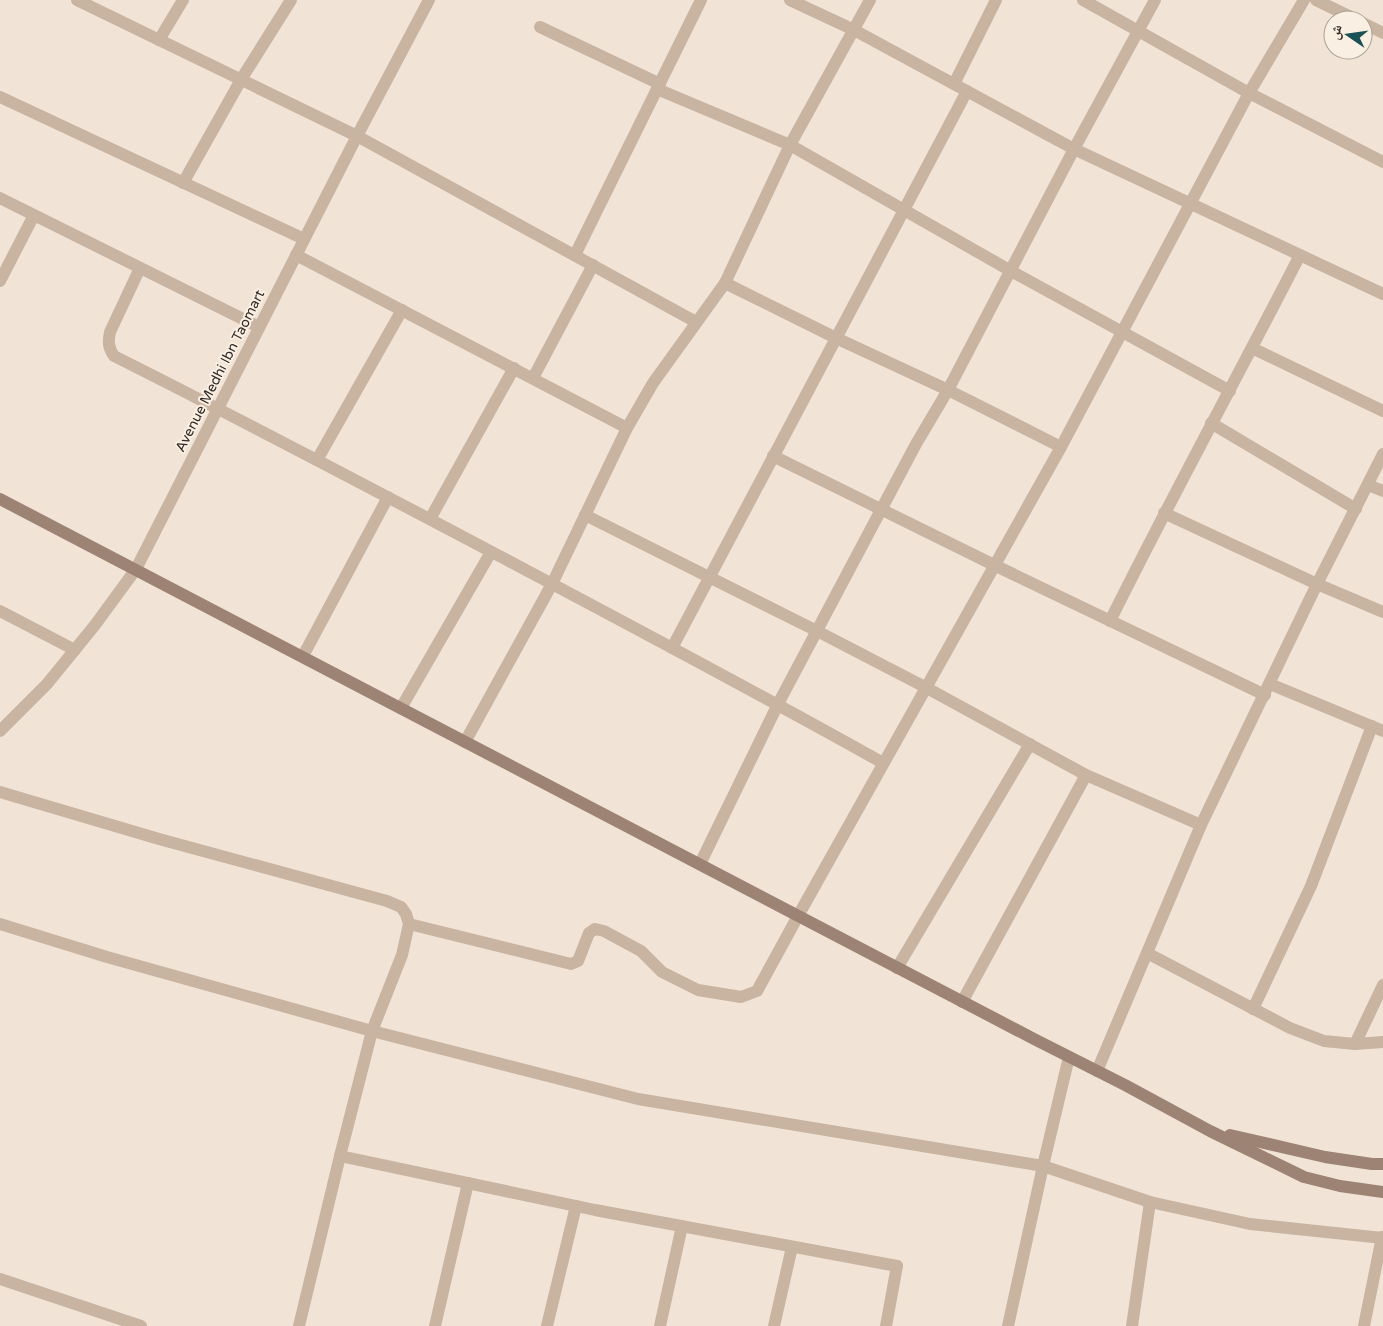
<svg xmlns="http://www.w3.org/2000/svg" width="1383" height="1326" font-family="'Varela Round','Noto Naskh Arabic',sans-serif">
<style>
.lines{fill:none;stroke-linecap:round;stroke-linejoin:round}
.lane{stroke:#c9b4a2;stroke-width:12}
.street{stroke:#c9b4a2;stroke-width:12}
.secondary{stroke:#9c8374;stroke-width:12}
.labels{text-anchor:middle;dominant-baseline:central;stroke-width:4;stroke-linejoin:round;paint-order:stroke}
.street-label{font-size:14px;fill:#332925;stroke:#f9efe2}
</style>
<rect width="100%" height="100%" fill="#f1e4d6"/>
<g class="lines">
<g class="lane">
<path d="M0,792L159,839L387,901L401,907L406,914L409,924L402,955L372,1031L340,1156L299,1326"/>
<path d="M409,924L571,964L578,961L589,933L595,929L604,931L641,951L662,972L698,990L741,997L757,991L798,916"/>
<path d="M435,1326L468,1183"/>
<path d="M547,1326L576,1206"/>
<path d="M660,1326L682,1226"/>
<path d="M774,1326L792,1247"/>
<path d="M886,1326L897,1266"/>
<path d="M1132,1326L1150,1202"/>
<path d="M1364,1326L1382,1237"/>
</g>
<g class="street">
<path d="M77,0L357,136L696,322"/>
<path d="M790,0L854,30L1074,149L1383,294"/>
<path d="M1083,0L1249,93L1383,162"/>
<path d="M1316,0L1357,20"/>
<path d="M1363,23L1383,33"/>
<path d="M540,27L660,84"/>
<path d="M159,40L183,0"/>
<path d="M954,84L996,0"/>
<path d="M657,89L790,145L1011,271L1230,391"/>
<path d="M0,97L304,239"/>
<path d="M183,183L242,78L291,0"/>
<path d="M0,198L259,327"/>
<path d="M296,255L627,428"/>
<path d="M575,255L701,0"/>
<path d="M140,268L110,332C108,342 108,347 114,356C240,419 365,485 490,551C622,621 753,690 883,763"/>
<path d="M0,281L34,215"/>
<path d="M725,283L836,338L948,390L1061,447"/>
<path d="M1252,348L1383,411"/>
<path d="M533,378L593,265"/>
<path d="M1211,423L1356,509"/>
<path d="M773,456L994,565L1265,695"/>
<path d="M317,460L402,310"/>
<path d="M1368,485L1383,491"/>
<path d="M1164,513L1317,584L1383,612"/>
<path d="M585,515L817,631L925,687L1086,775L1201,825"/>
<path d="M430,519L514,368"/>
<path d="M0,611L75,650"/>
<path d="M1110,621C1171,498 1237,378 1300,255"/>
<path d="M672,648L967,91"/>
<path d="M303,656L388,497"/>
<path d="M1270,684L1383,731"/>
<path d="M401,708L491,552"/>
<path d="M0,731L47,684L95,625L136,569L357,136L429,0"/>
<path d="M465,742L552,584L627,428L653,383L725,283L790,145L870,0"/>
<path d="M700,864L778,704L916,444L948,390L1074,149L1155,0"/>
<path d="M798,916L1061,447L1249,93L1304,0"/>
<path d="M0,924L107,957L372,1031L638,1099L1043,1166L1150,1202L1250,1224L1383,1238"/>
<path d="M1147,953L1290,1028L1324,1041L1355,1044L1383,1042"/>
<path d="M897,968L1030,744"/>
<path d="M962,1002L1086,775"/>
<path d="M1253,1009L1311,886L1372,726"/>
<path d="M1355,1044L1383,985"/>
<path d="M1097,1071L1201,825L1317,584L1383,454"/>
<path d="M340,1156L595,1210L897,1266"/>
<path d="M0,1279L141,1326"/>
<path d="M1008,1326L1043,1166L1069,1057"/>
</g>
<g class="secondary">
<path d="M0,499L1034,1039L1125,1085L1210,1131L1304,1177L1340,1186L1383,1192"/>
<path d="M1230,1135L1325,1157L1372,1164H1383"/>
</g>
</g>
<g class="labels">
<g class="street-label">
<text transform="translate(220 371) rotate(-63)">Avenue Medhi Ibn Taomart</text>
</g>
</g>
<g transform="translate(1348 35) rotate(283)"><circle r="24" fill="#f9efe2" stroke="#aaa096"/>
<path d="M0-4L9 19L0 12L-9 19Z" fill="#1a5155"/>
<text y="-8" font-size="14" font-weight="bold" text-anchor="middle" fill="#332925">ش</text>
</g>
</svg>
